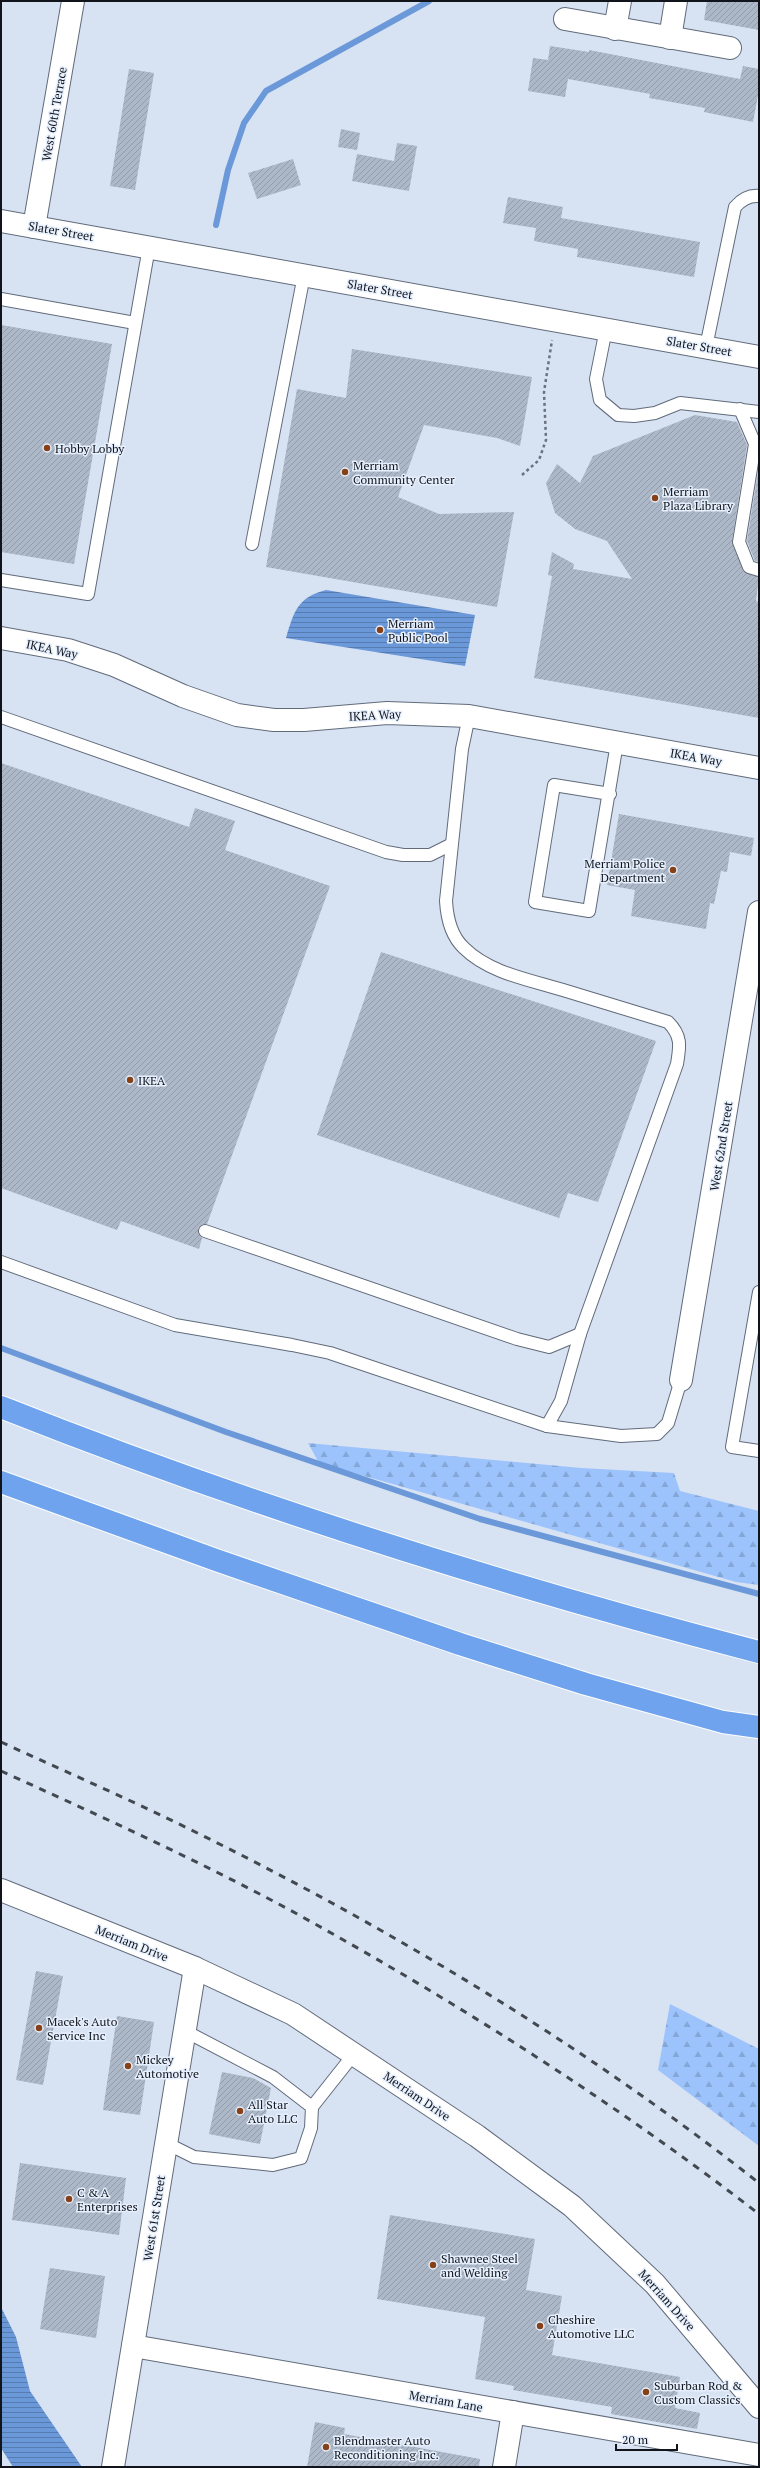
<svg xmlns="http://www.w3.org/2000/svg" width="760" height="2468" font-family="'PT Serif',serif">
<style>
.forest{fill:url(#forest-firs)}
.water{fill:url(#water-rules)}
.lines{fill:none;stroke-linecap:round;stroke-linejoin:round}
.stream{stroke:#6a98d9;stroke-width:6}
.building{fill:url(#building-hatch)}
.service-casing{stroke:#616b7a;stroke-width:14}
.minor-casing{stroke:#616b7a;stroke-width:24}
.tertiary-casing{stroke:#616b7a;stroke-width:24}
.secondary-casing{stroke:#616b7a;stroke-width:24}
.motorway-casing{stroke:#fff;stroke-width:24}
.path{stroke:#6b727d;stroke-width:2.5;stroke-dasharray:3 3;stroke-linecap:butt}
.service{stroke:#fff;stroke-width:12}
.minor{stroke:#fff;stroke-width:22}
.tertiary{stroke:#fff;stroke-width:22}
.secondary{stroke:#fff;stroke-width:22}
.motorway{stroke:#6fa3ee;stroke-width:22}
.rail{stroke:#424850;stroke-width:3;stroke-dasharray:7 7;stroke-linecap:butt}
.poi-dot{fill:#864119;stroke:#e6effd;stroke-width:1.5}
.labels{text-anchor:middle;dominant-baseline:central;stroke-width:3;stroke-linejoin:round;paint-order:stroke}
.street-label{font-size:12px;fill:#11151b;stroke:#e6effd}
.poi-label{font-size:12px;fill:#11151b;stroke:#e6effd;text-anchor:start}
</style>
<defs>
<pattern id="forest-firs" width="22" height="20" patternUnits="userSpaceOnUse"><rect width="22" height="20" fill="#9cc3fb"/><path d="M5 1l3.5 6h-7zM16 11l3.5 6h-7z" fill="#85a7d7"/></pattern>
<pattern id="water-rules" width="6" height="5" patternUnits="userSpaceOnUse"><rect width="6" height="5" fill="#6a98d9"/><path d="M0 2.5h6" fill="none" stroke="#567baf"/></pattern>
<pattern id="building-hatch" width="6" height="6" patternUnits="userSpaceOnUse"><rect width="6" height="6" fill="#acb7c7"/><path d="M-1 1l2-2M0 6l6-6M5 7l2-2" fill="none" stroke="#939caa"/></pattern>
</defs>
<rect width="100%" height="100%" fill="#d7e2f3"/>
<g class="forest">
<path d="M308,1443L581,1468L674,1473L680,1491L759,1511V1585L736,1582L319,1463Z"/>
<path d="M670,2004L759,2049V2146L658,2070Z"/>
</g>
<g class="water">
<path d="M326,590L475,615L465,666L286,638C294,611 298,597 326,590Z"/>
<path d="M1,2307L16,2337L30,2391L82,2467H13L1,2448Z"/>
</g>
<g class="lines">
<g class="stream">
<path d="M216,225L228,170L244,123L266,91L429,1"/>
<path d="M1,1348L226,1432L480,1519L759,1594"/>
</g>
</g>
<g class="building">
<path d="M707,1H759V30L704,20Z"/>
<path d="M550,46L589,52V50L740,79L743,66L759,69V90L753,122L704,112L705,108L649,98L650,94L568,79L565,97L528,91L533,58L548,60Z"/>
<path d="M129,69L154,73L135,190L110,186Z"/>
<path d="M341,129L360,133L357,150L338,147Z"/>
<path d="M397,143L417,146L409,191L352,181L357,154L394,161Z"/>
<path d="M293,159L301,185L257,199L248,173Z"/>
<path d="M508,197L563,207L561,218L700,242L694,277L577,257L578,249L534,241L536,228L503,223Z"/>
<path d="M1,325L112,344L74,564L1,552Z"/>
<path d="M352,349L532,377L520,446L497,438L424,425L398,497L439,514L514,512L497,607L266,567L297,389L346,398Z"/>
<path d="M695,415L737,422L747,445L732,541L744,572L759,577L756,601L759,602V718L534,678L552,576L548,575L552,552L574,564L573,569L632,579L607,541L575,529L555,513L546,483L557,464L580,483L593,456Z"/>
<path d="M759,466V562L755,561L747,541Z"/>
<path d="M1,763L189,827L195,808L235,821L225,850L330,886L207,1224H203L198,1228V1233L202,1238L199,1249L121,1221L117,1230L1,1188Z"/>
<path d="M619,814L754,838L751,856L730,852L727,872L721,871L714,904L710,903L706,929L631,916L635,890L607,885Z"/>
<path d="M381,952L656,1041L598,1202L568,1193L559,1218L317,1135Z"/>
<path d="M36,1971L63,1976L43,2085L16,2080Z"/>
<path d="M117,2016L154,2022L140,2115L103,2110Z"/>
<path d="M222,2072L253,2078L271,2088L260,2144L209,2134Z"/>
<path d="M20,2163L126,2178L119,2235L12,2220Z"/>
<path d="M390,2215L535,2239L526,2290L562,2296L552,2355L680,2377L675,2408L700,2413L697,2429L611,2414L612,2407L513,2390L514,2386L475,2379L485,2317L377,2299Z"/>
<path d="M50,2268L105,2276L96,2338L40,2329Z"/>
<path d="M315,2422L345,2428L344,2434L480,2459L479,2467H307Z"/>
</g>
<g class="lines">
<g class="service-casing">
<g id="service">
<path d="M1,299L135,323"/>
<path d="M606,329L596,379L600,400L618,415L634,416L655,413L680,403L759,412"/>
<path d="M706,347L735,207C742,199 749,195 759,196"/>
<path d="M740,409L755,444L739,542L749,567L759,570"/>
<path d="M252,544L304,275"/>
<path d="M1,580L88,594L149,247"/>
<path d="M469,716L462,749L446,901C447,918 451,936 464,948C489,973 530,980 563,990C598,1001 633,1011 668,1022C682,1036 680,1046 677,1064L580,1334L561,1401L547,1426"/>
<path d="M1,717L386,852L403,855H430L450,845"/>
<path d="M610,794L554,785L535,902L589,911L617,743"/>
<path d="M205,1231L517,1339L549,1347L580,1334"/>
<path d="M1,1262L175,1325L292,1345L330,1353L547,1426L621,1436L657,1434L668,1423L681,1380"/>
<path d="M759,1292L732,1447L759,1451"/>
<path d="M312,2107L354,2054"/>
<path d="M166,2143L194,2157L273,2165L301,2158L311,2128L312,2107L273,2077L185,2031"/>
</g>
</g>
<g class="minor-casing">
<g id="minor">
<path d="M565,19L730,48"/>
<path d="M615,29L620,1"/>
<path d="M670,38L676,1"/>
<path d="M1,221L759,357"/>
<path d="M34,227L73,1"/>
<path d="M681,1380L759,912"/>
<path d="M133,2346L759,2455"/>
<path d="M113,2467L195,1968"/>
<path d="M504,2467L513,2412"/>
</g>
</g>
<g class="tertiary-casing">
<path id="tertiary" d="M1,638L68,650L114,665L183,696L237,715L274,720H304L387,713L469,716L759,768"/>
</g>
<g class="secondary-casing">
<path id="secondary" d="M1,1890L195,1968L293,2014L477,2136L572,2206L655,2284L759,2407"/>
</g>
<g class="motorway-casing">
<g id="motorway">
<path d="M1,1407C248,1505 502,1585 759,1652"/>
<path d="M1,1482L216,1560L460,1644L586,1684L723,1722L759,1727"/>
</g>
</g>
<path class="path" d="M522,475L539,460L546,440L544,392L552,340"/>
<use href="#service" class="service"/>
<use href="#minor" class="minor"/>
<use href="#tertiary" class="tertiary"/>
<use href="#secondary" class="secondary"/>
<use href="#motorway" class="motorway"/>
<g class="rail">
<path d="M1,1742C51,1765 101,1787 150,1810C364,1912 572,2036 759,2183"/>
<path d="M1,1771C98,1815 195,1859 288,1909C452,1999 611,2100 759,2214"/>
</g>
</g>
<g class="poi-dot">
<circle cx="47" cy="448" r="4"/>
<circle cx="345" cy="472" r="4"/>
<circle cx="655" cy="498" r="4"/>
<circle cx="380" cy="630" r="4"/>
<circle cx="673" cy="870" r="4"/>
<circle cx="130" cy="1080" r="4"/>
<circle cx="39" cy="2028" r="4"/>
<circle cx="128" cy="2066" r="4"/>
<circle cx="240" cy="2111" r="4"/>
<circle cx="69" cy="2199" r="4"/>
<circle cx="433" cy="2265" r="4"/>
<circle cx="540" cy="2326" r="4"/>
<circle cx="646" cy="2392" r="4"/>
<circle cx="326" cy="2447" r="4"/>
</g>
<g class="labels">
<g class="street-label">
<text transform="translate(54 114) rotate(-80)">West 60th Terrace</text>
<text transform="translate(61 231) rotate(10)">Slater Street</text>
<text transform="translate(380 289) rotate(10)">Slater Street</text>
<text transform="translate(699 346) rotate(10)">Slater Street</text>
<text transform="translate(52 649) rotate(12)">IKEA Way</text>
<text transform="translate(375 715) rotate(-3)">IKEA Way</text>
<text transform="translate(696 757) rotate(10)">IKEA Way</text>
<text transform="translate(721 1146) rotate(-81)">West 62nd Street</text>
<text transform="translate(132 1943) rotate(22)">Merriam Drive</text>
<text transform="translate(417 2096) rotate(34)">Merriam Drive</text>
<text transform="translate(154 2218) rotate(-81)">West 61st Street</text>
<text transform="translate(667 2300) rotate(48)">Merriam Drive</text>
<text transform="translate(446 2401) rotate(10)">Merriam Lane</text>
</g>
<g class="poi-label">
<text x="55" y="448">Hobby Lobby</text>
<text x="353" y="465">Merriam<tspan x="353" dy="14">Community Center</tspan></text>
<text x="663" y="491">Merriam<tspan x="663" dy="14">Plaza Library</tspan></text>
<text x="388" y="623">Merriam<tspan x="388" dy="14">Public Pool</tspan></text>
<text x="665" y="863" text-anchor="end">Merriam Police<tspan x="665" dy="14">Department</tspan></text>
<text x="138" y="1080">IKEA</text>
<text x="47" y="2021">Macek's Auto<tspan x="47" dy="14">Service Inc</tspan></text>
<text x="136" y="2059">Mickey<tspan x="136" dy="14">Automotive</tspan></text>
<text x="248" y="2104">All Star<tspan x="248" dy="14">Auto LLC</tspan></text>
<text x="77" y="2192">C &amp; A<tspan x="77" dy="14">Enterprises</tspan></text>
<text x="441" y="2258">Shawnee Steel<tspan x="441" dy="14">and Welding</tspan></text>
<text x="548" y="2319">Cheshire<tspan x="548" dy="14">Automotive LLC</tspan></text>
<text x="654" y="2385">Suburban Rod &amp;<tspan x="654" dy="14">Custom Classics</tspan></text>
<text x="334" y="2440">Blendmaster Auto<tspan x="334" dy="14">Reconditioning Inc.</tspan></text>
</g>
</g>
<rect width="760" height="2468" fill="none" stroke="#11151b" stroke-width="4"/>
<path d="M616 2444v6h61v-6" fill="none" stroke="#11151b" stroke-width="2"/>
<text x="622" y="2444" font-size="12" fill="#11151b" stroke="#e6effd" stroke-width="3" paint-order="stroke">20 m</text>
</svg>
